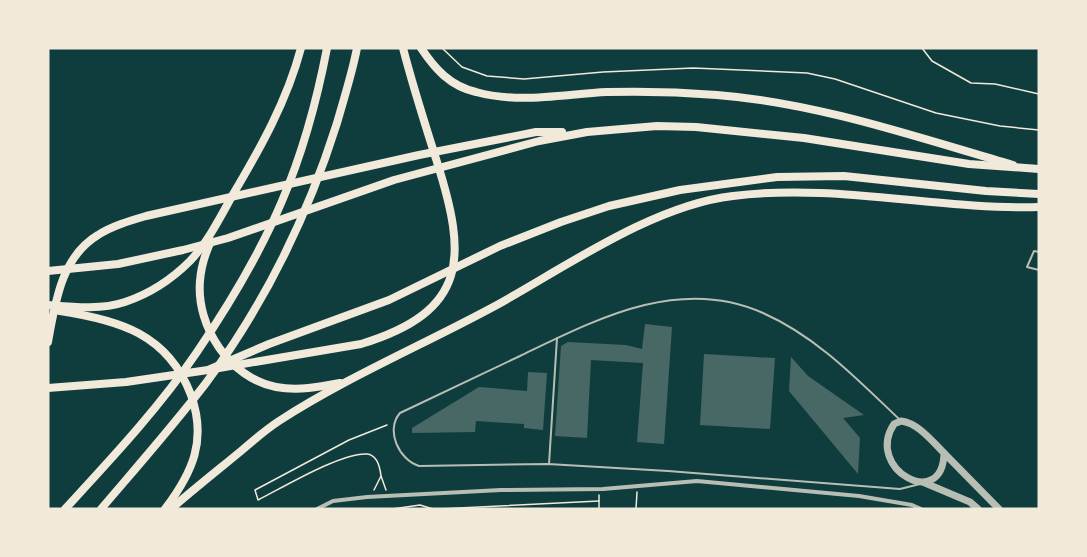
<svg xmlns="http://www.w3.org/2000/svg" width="1087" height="557" font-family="'PT Sans Narrow',sans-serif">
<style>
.building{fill:#486865}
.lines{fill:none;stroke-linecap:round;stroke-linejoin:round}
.path{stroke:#f1e9da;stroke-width:1.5}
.service{stroke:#b8beb3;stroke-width:2}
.pedestrian{stroke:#b8beb3;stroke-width:4}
.tertiary{stroke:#b8beb3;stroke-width:7}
.trunk{stroke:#f1e9da;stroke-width:8}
</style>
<rect width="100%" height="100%" fill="#0f3d3e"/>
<g class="building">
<path d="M645,324L672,327L664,444L637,442L643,363L591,360L587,438L555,436L561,346L568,342L626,345L642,349Z"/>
<path d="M704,354L775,358L770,429L700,425Z"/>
<path d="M791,357L808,376L864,415L843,418L860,438L858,474L789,391Z"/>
<path d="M528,372L547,373L543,430L524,428V424L476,421L475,432L412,433V428L479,387L527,391Z"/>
</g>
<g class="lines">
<g class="path">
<path d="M442,48L462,67L487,76L524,79L603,72L693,68L807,73L835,79L936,113L1000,126L1039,130"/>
<path d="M922,48L932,61L971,83L995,84L1039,94"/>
<path d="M48,146V150"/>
<path d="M381,476C380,467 377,455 367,454C342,452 282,488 258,500L255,490L349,440L387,425"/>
<path d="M374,490L381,476L386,490"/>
<path d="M392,509L420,505L433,509"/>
<path d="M438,509L599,501"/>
<path d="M599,509V495"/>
<path d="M636,509L637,492"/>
</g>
<g class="service">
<path d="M1039,252L1034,251L1027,267L1039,270"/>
<path d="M899,419C857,379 817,337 763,313C679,275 595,320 520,356C480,375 440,394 400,413C385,430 399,460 419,466L548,464L668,471L900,489L920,484"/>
<path d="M549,464L557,338"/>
</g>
<path class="pedestrian" d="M317,509L333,501L367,497L501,490L603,489L697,481L859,496L912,505L921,509"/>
<g class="tertiary">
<path d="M901,421C918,423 932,441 944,453C943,512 864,469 894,424Z"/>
<path d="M944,453L999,509"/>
<path d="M925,483L970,502L978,509"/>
</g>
<g class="trunk">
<path d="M421,48C435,69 450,86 476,92C519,104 564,94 607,92C644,91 680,92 717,95C818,103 916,137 1013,165"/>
<path d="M211,241C205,254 201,267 200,281C196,327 230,378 276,387C298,391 319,387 340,383"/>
<path d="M48,271L118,264L183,250L228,238L394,180L539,141L587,132L657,126L696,127L804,138L969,164L1039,169"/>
<path d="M48,305C73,307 101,310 125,302C149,294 172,279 190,261C207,243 220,218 232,196C260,149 287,101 301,48"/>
<path d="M60,311C119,320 168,334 191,395C207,440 193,472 165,509"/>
<path d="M48,342C55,304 61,257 98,235C112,226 129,221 146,216L419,155L536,132H562"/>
<path d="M219,368L361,344C469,311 467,257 437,162C425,124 413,87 403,48"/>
<path d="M48,388L126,382L208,370L269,344L389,300L500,246L561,222L609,206L680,190L777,177L844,176L986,191L1039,194"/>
<path d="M65,509C111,459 159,408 197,352C229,305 260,253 282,201C303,152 317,100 327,48"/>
<path d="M101,509C136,468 173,426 206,383C264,305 308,215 337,123C344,98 352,74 357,48"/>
<path d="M171,509C194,489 218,470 241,451C253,441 265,430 279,421C347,377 423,345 495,306C564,268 653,205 733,196C835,183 937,210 1039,207"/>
</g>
</g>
<rect width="1087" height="557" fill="none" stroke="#f1e9da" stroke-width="99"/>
</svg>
